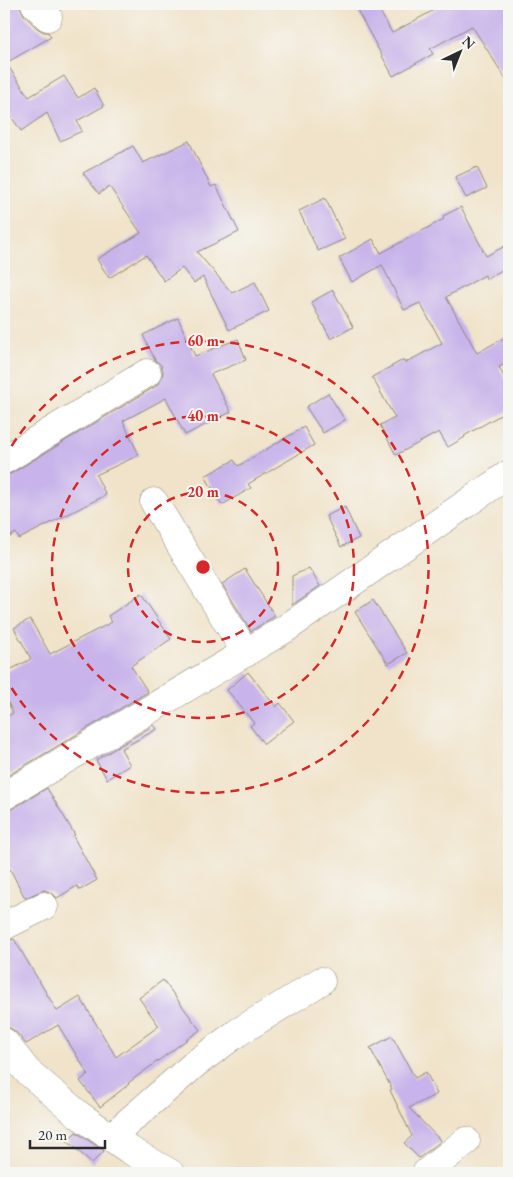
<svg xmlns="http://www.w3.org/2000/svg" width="513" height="1177" font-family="'EB Garamond',serif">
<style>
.building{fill:#c8b4ea}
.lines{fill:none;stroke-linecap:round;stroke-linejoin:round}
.minor-casing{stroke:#8e877a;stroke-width:29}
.minor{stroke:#fff;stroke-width:28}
.ring{fill:none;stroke:#d62828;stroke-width:2.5;stroke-dasharray:9 6}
.centre{fill:#d62828;stroke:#f6f6f2;stroke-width:2.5}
.ring-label{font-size:15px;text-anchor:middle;font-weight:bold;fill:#d62828;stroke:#f6f6f2;stroke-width:4;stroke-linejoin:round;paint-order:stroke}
</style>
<rect width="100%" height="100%" fill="#f6f6f2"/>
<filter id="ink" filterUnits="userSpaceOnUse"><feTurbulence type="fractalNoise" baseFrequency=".02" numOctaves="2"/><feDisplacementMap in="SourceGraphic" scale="10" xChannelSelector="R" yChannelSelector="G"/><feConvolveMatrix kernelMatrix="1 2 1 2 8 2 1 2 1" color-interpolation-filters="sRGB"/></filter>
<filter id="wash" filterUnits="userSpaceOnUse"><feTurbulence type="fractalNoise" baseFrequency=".0096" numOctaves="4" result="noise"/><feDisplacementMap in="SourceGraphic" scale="20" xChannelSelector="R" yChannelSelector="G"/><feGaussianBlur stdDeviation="1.12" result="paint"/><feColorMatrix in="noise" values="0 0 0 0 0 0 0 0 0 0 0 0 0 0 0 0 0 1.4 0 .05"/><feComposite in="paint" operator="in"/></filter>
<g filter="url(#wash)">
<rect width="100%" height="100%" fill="#f0e3c9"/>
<g id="blocks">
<g class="building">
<path d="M4,4H19L24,15L37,28L44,32H48L51,37L6,63L29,97L64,76L78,98L94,88L104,106L77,121L82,131L60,141L47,113L21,131L4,106Z"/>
<path d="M368,4H376L392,33L445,4H509V84L472,26L430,49L433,54L393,76L357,10Z"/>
<path d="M189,141L211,187L216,185L239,232L197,252L232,293L255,282L269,311L229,330L203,277L194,283L182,268L164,281L146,255L109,278L97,259L141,233L109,186L99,194L83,173L133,146L143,163Z"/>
<path d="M477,167L487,188L466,198L455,177Z"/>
<path d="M325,198L345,239L318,251L299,211Z"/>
<path d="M461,207L486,256L509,244V266L486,279L485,275L446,297L477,353L509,335V362L499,367L509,386V410L464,436L465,437L448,447L439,432L396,455L380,425L395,418L372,377L403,360L405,363L442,343L420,303L404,310L382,265L352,282L339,258L373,239L381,253L444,219L443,216Z"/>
<path d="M333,290L353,327L331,339L311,302Z"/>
<path d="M178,318L195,356L238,339L246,360L211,374L231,412L185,435L166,398L123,421L139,455L96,475L106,495L19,539L16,533L4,540V476L12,473L156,386L161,380L163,372L161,365L155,360L143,335Z"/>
<path d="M328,393L345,420L323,433L306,407Z"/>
<path d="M304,427L314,445L248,484L251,488L222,505L205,476L234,460L238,466Z"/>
<path d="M345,507L359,538L341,547L326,516Z"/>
<path d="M309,568L320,586L292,605V576Z"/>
<path d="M245,569L275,616L251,631L222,584Z"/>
<path d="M141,594L171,639L131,666L148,692L4,778V719L13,713L4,695V673L31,659L14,628L30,619L50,654L112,622L108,616Z"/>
<path d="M373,600L407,653L388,664L355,612Z"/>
<path d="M248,672L276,707L280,703L294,721L264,744L250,726L254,723L227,690Z"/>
<path d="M154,725L157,729L121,749L130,765L107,779L96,760Z"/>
<path d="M47,788L75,835L73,836L97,880L80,890L77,886L57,898L52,893L44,890L25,898L10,869L4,873V812L12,809Z"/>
<path d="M14,939L57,1011L80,997L116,1057L159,1026L139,998L163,980L200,1030L128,1083L129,1084L100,1107L80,1081L88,1074L58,1025L26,1044L16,1032L10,1028L4,1027V942Z"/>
<path d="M392,1036L415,1078L426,1072L437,1094L409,1108L441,1141L419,1158L404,1143L412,1136L390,1090L392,1089L370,1048Z"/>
<path d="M76,1132L104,1151L92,1163L67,1141Z"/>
</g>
</g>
</g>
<g filter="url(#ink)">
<use href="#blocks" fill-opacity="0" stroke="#8e877a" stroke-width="1"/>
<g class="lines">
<g class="minor-casing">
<g id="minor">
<path d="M35,4L48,17"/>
<path d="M4,460L147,373"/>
<path d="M154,502L246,653"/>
<path d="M4,796L285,629L509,474"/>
<path d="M4,926L44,906"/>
<path d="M4,1042L27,1071L79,1115L128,1149L170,1173"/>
<path d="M111,1137L196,1063L237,1033L321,981"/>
<path d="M426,1173L466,1141"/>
</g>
</g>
<use href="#minor" class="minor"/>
</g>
</g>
<g class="ring">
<circle cx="203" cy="567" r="75"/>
<circle cx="203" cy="567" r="151"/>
<path d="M4 459A226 226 0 1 1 4 675"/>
</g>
<circle cx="203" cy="567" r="8" class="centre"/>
<g class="ring-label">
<text x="203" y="346">60 m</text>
<text x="203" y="421">40 m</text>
<text x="203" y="497">20 m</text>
</g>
<rect width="513" height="1177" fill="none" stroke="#f6f6f2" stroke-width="20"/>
<g transform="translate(460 52) rotate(43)" stroke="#f6f6f2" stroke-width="4" paint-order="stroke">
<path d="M0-4L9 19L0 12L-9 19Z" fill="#2b2b2b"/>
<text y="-8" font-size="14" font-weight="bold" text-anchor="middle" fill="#2b2b2b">N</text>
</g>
<path d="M30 1140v8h75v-8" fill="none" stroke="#2b2b2b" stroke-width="2.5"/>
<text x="38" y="1140" font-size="15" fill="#2b2b2b" stroke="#f6f6f2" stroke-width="4" paint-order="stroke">20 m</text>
</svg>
